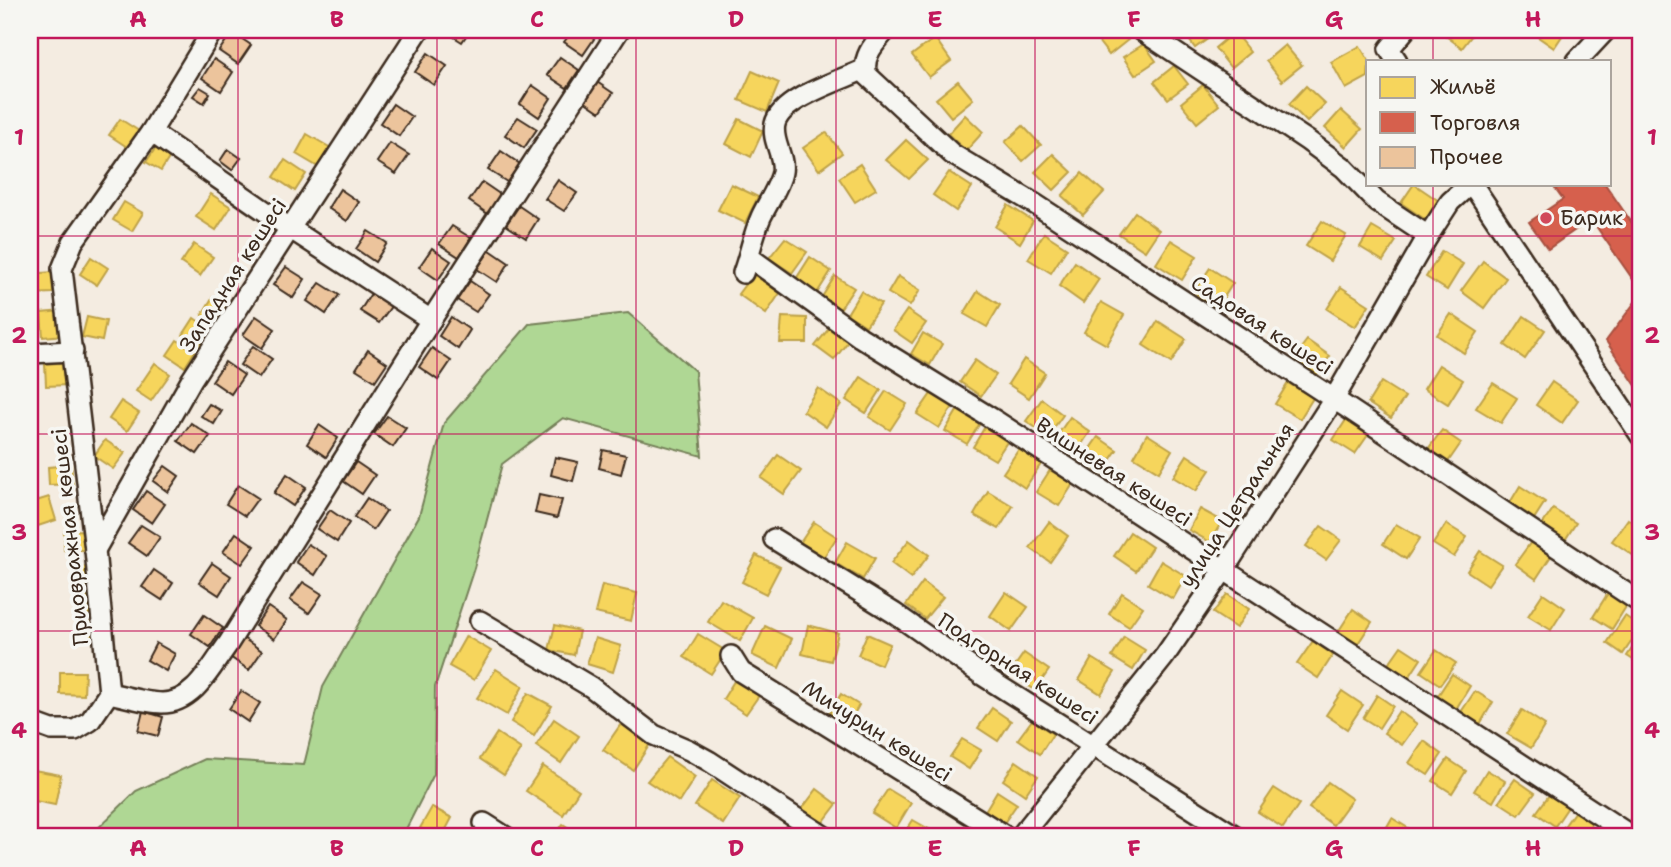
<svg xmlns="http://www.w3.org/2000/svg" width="1671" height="867" font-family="'Shantell Sans',sans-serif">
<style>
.green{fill:#afd794;stroke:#758059;stroke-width:2}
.homes{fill:#f6d55c;stroke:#bea249;stroke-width:2}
.shops{fill:#d6604d;stroke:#a8503f;stroke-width:2}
.building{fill:#ecc49c;stroke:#3b2a1e;stroke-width:2}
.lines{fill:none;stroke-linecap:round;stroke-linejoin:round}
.minor-casing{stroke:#3b2a1e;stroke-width:24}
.minor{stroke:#f6f6f2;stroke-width:19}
.grid{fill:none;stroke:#c2185b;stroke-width:2;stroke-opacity:0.55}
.poi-dot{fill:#d1495b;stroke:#f6f6f2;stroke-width:2.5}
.labels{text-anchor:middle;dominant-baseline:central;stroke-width:7;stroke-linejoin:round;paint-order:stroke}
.poi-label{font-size:21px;fill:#3b2a1e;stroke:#f6f6f2;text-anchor:start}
.street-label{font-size:21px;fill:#3b2a1e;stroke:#f6f6f2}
.neatline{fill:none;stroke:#c2185b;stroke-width:2.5}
.grid-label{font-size:23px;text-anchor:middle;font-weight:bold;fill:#c2185b}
</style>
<rect width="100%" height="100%" fill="#f4ece1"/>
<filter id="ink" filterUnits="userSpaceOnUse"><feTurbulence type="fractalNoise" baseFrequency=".0143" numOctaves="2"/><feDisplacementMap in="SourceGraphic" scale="14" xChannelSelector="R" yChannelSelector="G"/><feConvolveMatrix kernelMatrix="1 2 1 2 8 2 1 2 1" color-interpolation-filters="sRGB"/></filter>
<g filter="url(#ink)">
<path class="green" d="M628,313L695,371L702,456L563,418L502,464L474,568L435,687L434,774L402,837H89L136,791L205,759L304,765L323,687L419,516L444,423L529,324Z"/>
<g class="homes">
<path d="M1101,30H1119L1128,40L1109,55L1094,36Z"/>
<path d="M1182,30H1214L1216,33L1195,48Z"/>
<path d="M1438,30H1476L1462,48Z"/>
<path d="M1528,30H1566L1554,48Z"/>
<path d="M1234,32L1250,52L1231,68L1215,48Z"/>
<path d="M935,38L951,61L929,77L912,55Z"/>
<path d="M1144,44L1156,61L1135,75L1123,57Z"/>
<path d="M1285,45L1302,65L1282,81L1266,61Z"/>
<path d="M1360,46L1369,61L1368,77L1346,89L1331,62Z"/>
<path d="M1174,66L1188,84L1168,99L1154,82Z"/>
<path d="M752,71L779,83L767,112L739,100Z"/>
<path d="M958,81L973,99L951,117L936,99Z"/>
<path d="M1203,85L1219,105L1197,123L1181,103Z"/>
<path d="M1306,86L1325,104L1307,122L1289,104Z"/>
<path d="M1341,110L1362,129L1346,147L1325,128Z"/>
<path d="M965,115L983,132L966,151L948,134Z"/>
<path d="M120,119L139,131L127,147L109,135Z"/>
<path d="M739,119L763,131L751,157L726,144Z"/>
<path d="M1023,126L1041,145L1023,161L1005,142Z"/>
<path d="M826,132L842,153L819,170L803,148Z"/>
<path d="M307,134L331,148L320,168L296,154Z"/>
<path d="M906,140L928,160L909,179L886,160Z"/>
<path d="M157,146L171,155L161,171L146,162Z"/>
<path d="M1053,154L1072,172L1054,190L1035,172Z"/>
<path d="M285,160L306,174L295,191L274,177Z"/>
<path d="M860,164L876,189L855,202L839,178Z"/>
<path d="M949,172L972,187L956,211L933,195Z"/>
<path d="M1082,173L1104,192L1083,215L1062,196Z"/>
<path d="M731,184L758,197L745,223L718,210Z"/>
<path d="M1414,184L1439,201L1426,220L1401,203Z"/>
<path d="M211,194L231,207L216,230L196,217Z"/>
<path d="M124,202L143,213L132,231L113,220Z"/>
<path d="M1008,205L1033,221L1020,243L995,227Z"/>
<path d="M1135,212L1159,230L1145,251L1119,234Z"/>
<path d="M1322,221L1346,235L1330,261L1306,246Z"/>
<path d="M1372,227L1396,241L1383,261L1360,247Z"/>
<path d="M1044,233L1067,248L1051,273L1028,259Z"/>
<path d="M785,238L807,252L792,273L769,258Z"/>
<path d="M1171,240L1197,256L1182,280L1156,264Z"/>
<path d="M194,244L213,257L200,276L181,263Z"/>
<path d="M1442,251L1463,264L1447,290L1426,277Z"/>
<path d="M91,257L108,268L97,285L80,274Z"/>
<path d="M810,257L831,271L817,293L796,279Z"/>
<path d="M1483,261L1506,278L1484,308L1461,291Z"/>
<path d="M1075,262L1099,279L1083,303L1059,286Z"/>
<path d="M1210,268L1233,283L1217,308L1194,292Z"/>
<path d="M52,272L53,293L30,294V274Z"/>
<path d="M753,274L780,293L766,314L738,294Z"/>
<path d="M835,276L854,288L840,309L822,297Z"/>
<path d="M898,276L920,290L910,306L888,293Z"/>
<path d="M1341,287L1369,305L1355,327L1327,309Z"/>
<path d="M861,291L881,304L866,326L847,314Z"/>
<path d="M978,291L1000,305L987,327L964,314Z"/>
<path d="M212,298L228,308L217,324L202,315Z"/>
<path d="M1101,302L1124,315L1107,345L1084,332Z"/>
<path d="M907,310L926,323L912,343L893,330Z"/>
<path d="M62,311L64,335L43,337L41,313Z"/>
<path d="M1451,314L1478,332L1464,353L1437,335Z"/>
<path d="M1524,316L1545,330L1525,359L1505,345Z"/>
<path d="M87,317L106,321L102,341L82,337Z"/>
<path d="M782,317L807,318V343H780Z"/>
<path d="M194,318L210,329L199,345L183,335Z"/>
<path d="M1158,321L1186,339L1171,363L1143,345Z"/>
<path d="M831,326L849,340L834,360L815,346Z"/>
<path d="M923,333L942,344L930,365L911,354Z"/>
<path d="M177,340L195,351L185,367L167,355Z"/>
<path d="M1307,340L1330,356L1316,376L1292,360Z"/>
<path d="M1024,359L1045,373L1029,398L1008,384Z"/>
<path d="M975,360L996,375L981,396L960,382Z"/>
<path d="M68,362L69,385L46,386L45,364Z"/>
<path d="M155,363L170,374L151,401L136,391Z"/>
<path d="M1439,365L1463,380L1448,404L1424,389Z"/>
<path d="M861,377L881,390L866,413L846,400Z"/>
<path d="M1381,382L1405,397L1391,418L1368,403Z"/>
<path d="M1552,382L1578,400L1562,423L1536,405Z"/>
<path d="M1288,383L1313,398L1300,419L1275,404Z"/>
<path d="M1493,383L1517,398L1501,423L1476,408Z"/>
<path d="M818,388L841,404L826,427L803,411Z"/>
<path d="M886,391L907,404L890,430L869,417Z"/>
<path d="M933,391L954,405L939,428L917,414Z"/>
<path d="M1042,399L1063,415L1048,436L1026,421Z"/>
<path d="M121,401L139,413L127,431L109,419Z"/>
<path d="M960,406L982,420L967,444L945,431Z"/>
<path d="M1070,417L1090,432L1075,454L1054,440Z"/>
<path d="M1346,420L1368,435L1355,454L1333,440Z"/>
<path d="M986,425L1009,439L995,460L973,447Z"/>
<path d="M1442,430L1461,443L1448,462L1428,449Z"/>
<path d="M1147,434L1172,450L1159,472L1134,457Z"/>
<path d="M1098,437L1117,450L1101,473L1082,460Z"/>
<path d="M105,440L125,453L113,469L94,456Z"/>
<path d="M1019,449L1041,464L1025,488L1003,473Z"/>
<path d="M778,455L801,471L784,494L761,478Z"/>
<path d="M1187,455L1210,470L1196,491L1173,477Z"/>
<path d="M71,465L73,484L49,485L48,467Z"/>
<path d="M1050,470L1073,484L1059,506L1036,492Z"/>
<path d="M1520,486L1545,502L1532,522L1508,506Z"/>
<path d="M988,491L1013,506L999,529L974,515Z"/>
<path d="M49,497L56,520L38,526L30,503Z"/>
<path d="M1200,509L1222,521L1210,542L1189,530Z"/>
<path d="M1553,509L1576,523L1563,543L1540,528Z"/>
<path d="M1628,519L1641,528V547L1634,556L1612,541Z"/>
<path d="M814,522L837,537L823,558L800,543Z"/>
<path d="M1049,522L1068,536L1050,562L1030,548Z"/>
<path d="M1396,524L1420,538L1406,559L1383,544Z"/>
<path d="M1446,524L1467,537L1454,557L1433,544Z"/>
<path d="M1321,526L1341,540L1326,560L1306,546Z"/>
<path d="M84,530L85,550H64V531Z"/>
<path d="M1130,532L1152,547L1136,571L1114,556Z"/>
<path d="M909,540L929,555L911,578L891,563Z"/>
<path d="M847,542L875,558L863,579L835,563Z"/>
<path d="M1531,542L1551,556L1536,579L1515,564Z"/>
<path d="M1480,551L1502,565L1488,585L1467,571Z"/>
<path d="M756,555L780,567L766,594L742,582Z"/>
<path d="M1161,561L1186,576L1173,599L1148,584Z"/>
<path d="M94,566V586L76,587L75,567Z"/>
<path d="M923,582L943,597L925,619L906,605Z"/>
<path d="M602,585L637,593L631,621L595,613Z"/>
<path d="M1006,592L1028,607L1011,631L990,616Z"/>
<path d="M1122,593L1143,607L1129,627L1109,614Z"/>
<path d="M1543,593L1565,608L1551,630L1528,616Z"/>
<path d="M1608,593L1627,605L1612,629L1593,617Z"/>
<path d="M1227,594L1249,609L1236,628L1213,613Z"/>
<path d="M96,597V614H77V598Z"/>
<path d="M721,600L753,618L740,641L708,622Z"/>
<path d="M1353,609L1372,622L1357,645L1338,632Z"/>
<path d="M1625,616L1641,627L1623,654L1607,643Z"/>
<path d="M78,622H97L98,639H79Z"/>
<path d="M555,625L579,631L574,655L549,650Z"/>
<path d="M808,625L838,633L831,661L802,654Z"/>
<path d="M765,626L792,639L779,668L752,655Z"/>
<path d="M698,634L726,651L711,674L684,657Z"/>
<path d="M867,634L890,644L881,665L858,655Z"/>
<path d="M1641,635V665L1627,656Z"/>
<path d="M466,636L491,651L474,680L449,666Z"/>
<path d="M1124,637L1145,650L1133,670L1112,657Z"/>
<path d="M595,638L621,646L613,672L587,664Z"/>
<path d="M1313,641L1333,655L1318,678L1297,664Z"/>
<path d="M1401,646L1421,659L1408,679L1387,666Z"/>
<path d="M1436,650L1456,663L1440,685L1421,672Z"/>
<path d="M1024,653L1049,670L1035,690L1010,673Z"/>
<path d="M1092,658L1115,672L1101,694L1079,680Z"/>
<path d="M496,669L523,686L507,715L477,698Z"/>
<path d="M60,672H85L84,695L60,694Z"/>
<path d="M1452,674L1470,686L1456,709L1437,697Z"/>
<path d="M736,678L760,694L746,714L723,699Z"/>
<path d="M1342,691L1363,705L1347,729L1326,715Z"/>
<path d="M1475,691L1493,702L1480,724L1461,712Z"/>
<path d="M528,693L552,706L534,736L511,722Z"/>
<path d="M841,694L859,705L848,725L829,714Z"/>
<path d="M1377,695L1393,706L1379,728L1363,718Z"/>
<path d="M992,708L1011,721L998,741L978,728Z"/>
<path d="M1522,710L1545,725L1531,748L1507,734Z"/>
<path d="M1399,711L1417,724L1402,745L1384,733Z"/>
<path d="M554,719L579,736L561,763L536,746Z"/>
<path d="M1032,720L1053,734L1040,754L1018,739Z"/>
<path d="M621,724L650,744L633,770L603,750Z"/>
<path d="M497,733L521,749L504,775L480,759Z"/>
<path d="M962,739L981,750L969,769L950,757Z"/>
<path d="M1424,741L1442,754L1428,775L1409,763Z"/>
<path d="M667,757L695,777L679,802L647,781Z"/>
<path d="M1448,759L1466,771L1452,793L1433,781Z"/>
<path d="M1016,761L1038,776L1025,795L1003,780Z"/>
<path d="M543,766L579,790L563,815L526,791Z"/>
<path d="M34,770L61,775L55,805L30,800Z"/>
<path d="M1487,770L1505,781L1493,802L1474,791Z"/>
<path d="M1515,779L1535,793L1519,815L1499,802Z"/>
<path d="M712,780L740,798L723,824L695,806Z"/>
<path d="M1328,782L1352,799L1333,825L1309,808Z"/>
<path d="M1274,788L1299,804L1283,828L1258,812Z"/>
<path d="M817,789L837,804L821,825L801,810Z"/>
<path d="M888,789L911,803L896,828L872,813Z"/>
<path d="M997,791L1017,804L1004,823L985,811Z"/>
<path d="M1549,795L1568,807L1555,826L1536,813Z"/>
<path d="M1641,802V832L1628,823Z"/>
<path d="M432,807L452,818L442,837H436L420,828Z"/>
<path d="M1575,811L1592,823L1582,837H1576L1563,828Z"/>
<path d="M1392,818L1416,833L1413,837H1381Z"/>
<path d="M913,820L936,833L933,837H902Z"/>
<path d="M563,824L583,837H554Z"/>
</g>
<g class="shops">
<path d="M1561,184H1605L1641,236V291L1591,219L1548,249L1529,222L1563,199L1555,188Z"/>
<path d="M1641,294V393L1606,341Z"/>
</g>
<g class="building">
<path d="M443,30H470L462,42Z"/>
<path d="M573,30H586L596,36L583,55L564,42Z"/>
<path d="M232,32L251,45L238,64L219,51Z"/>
<path d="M428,53L447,66L434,85L415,72Z"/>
<path d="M560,57L579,70L567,88L547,75Z"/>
<path d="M214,59L233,72L221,91L202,78Z"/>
<path d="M594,80L613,93L600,112L581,99Z"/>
<path d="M532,85L551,98L539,117L520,104Z"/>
<path d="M200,87L210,93L204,103L193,96Z"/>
<path d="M393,104L412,117L399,136L380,123Z"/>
<path d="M518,117L537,129L524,148L505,135Z"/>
<path d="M390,143L409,155L396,174L377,162Z"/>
<path d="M228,149L241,158L232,170L220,161Z"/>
<path d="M501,151L520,164L507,182L488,170Z"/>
<path d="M558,180L577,193L564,211L545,199Z"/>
<path d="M482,182L501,195L488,214L469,201Z"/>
<path d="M340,189L359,202L347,221L328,208Z"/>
<path d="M519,206L538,219L526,238L506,225Z"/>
<path d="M452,226L471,238L459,257L439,244Z"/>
<path d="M368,231L387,243L375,262L356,249Z"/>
<path d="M432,248L451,261L438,280L419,267Z"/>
<path d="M490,250L509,263L497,282L477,269Z"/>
<path d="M286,267L305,279L293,298L273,285Z"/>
<path d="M470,281L489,294L476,312L457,300Z"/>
<path d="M320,283L339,295L326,314L307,301Z"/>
<path d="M372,292L392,305L379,323L360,311Z"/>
<path d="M256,316L275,329L262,348L243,335Z"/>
<path d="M451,317L470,330L458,349L439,336Z"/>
<path d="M253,346L272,359L259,378L240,365Z"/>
<path d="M432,348L451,361L438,380L419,367Z"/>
<path d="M368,350L387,363L375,381L356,369Z"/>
<path d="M225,362L244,375L231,394L212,381Z"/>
<path d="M209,404L222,411L214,424L201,416Z"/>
<path d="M387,416L406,428L393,447L374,434Z"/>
<path d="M191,423L210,436L197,454L178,441Z"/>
<path d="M319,425L338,438L326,457L307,444Z"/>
<path d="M603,450L626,455L621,474L599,468Z"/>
<path d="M555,457L578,462L573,481L551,475Z"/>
<path d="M356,462L375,475L362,494L343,481Z"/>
<path d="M165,466L179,476L168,492L153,481Z"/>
<path d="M287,474L306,487L293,506L274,493Z"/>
<path d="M238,485L258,498L245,516L226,504Z"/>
<path d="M146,491L165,504L152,523L133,510Z"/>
<path d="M539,495L562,500L557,518L535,513Z"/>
<path d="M367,498L386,511L373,530L354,517Z"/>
<path d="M330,510L349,523L337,542L317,529Z"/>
<path d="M141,525L160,537L147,556L128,543Z"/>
<path d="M236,533L255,546L242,564L223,552Z"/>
<path d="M308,544L327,556L315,575L296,562Z"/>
<path d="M212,563L231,576L219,595L199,582Z"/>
<path d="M154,570L173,583L162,600L142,587Z"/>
<path d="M303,582L322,594L309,613L290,600Z"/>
<path d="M268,607L287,620L274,639L255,626Z"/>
<path d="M204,615L223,628L210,647L191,634Z"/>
<path d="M243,638L262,651L249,670L230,657Z"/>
<path d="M156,643L175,654L166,671L147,660Z"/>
<path d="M241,691L260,703L248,722L229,709Z"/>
<path d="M143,711L163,717L158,736L138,731Z"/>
</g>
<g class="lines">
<g class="minor-casing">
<g id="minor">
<path d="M886,30C875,43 861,57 867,75L952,154L1035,204L1334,399L1641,603"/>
<path d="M1141,30L1308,141L1343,167L1377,202L1428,236"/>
<path d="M1397,61L1389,49L1405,30"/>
<path d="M1577,61L1606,30"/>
<path d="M151,132L291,229L431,320"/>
<path d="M1472,184L1641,436"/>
<path d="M749,257L860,337L996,421L1633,837"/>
<path d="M743,273C750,254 753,235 761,217C767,204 780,185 782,172C785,156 771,141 775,124C781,98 842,80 865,69"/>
<path d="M30,353L73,351"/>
<path d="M774,539L894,613L982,675L1237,837"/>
<path d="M95,550L192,379L419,30"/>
<path d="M480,621L591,687L654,735L689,750L709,761L825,837"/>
<path d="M731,656L741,672L1007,837"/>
<path d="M109,693C125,696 145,703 162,703C194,703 211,667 228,644L431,320L619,30"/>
<path d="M30,722L52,730H75L90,721L109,693L95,550L62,269L73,242L151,132L213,30"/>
<path d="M484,823L506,837"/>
<path d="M1020,837L1164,657L1223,571L1334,399L1428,236L1450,202L1470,184"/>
</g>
</g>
<use href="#minor" class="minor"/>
</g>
</g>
<path class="grid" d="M238,30V837M437,30V837M636,30V837M836,30V837M1035,30V837M1234,30V837M1433,30V61M1433,184V837M30,236H1641M30,434H1641M30,631H1641"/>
<circle class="poi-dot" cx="1546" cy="218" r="7"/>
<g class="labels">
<g class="poi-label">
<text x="1560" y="218">Барик</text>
</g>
<g class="street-label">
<text transform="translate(233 275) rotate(-57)">Западная көшесі</text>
<text transform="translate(1262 325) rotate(33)">Садовая көшесі</text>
<text transform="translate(1114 472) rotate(33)">Вишневая көшесі</text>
<text transform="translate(1237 505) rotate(-57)">улица Цетральная</text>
<text transform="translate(70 537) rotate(-96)">Приовражная көшесі</text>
<text transform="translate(1018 669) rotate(33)">Подгорная көшесі</text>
<text transform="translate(877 731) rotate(32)">Мичурин көшесі</text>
</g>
</g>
<rect width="1671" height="867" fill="none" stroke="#f6f6f2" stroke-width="77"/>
<rect x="1366" y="60" width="245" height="126" fill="#f6f6f2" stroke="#aba49d" stroke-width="2"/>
<rect x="1380" y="77" width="35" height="21" fill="#f6d55c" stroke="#aba49d" stroke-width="2"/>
<text x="1430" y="94" font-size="21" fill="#3b2a1e">Жильё</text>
<rect x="1380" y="112" width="35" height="21" fill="#d6604d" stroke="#aba49d" stroke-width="2"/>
<text x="1430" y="130" font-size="21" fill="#3b2a1e">Торговля</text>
<rect x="1380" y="147" width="35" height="21" fill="#ecc49c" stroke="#aba49d" stroke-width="2"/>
<text x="1430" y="164" font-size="21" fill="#3b2a1e">Прочее</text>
<rect x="38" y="38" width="1594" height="790" class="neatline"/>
<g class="grid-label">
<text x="138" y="27">A</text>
<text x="337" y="27">B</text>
<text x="537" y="27">C</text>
<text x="736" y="27">D</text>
<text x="935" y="27">E</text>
<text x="1134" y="27">F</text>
<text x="1334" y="27">G</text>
<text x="1533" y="27">H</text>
<text x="19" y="145">1</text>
<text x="1652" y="145">1</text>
<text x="19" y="343">2</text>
<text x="1652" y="343">2</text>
<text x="19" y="540">3</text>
<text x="1652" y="540">3</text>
<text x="19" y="738">4</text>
<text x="1652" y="738">4</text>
<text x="138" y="856">A</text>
<text x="337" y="856">B</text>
<text x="537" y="856">C</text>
<text x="736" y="856">D</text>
<text x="935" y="856">E</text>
<text x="1134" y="856">F</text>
<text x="1334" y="856">G</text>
<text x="1533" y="856">H</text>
</g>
</svg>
